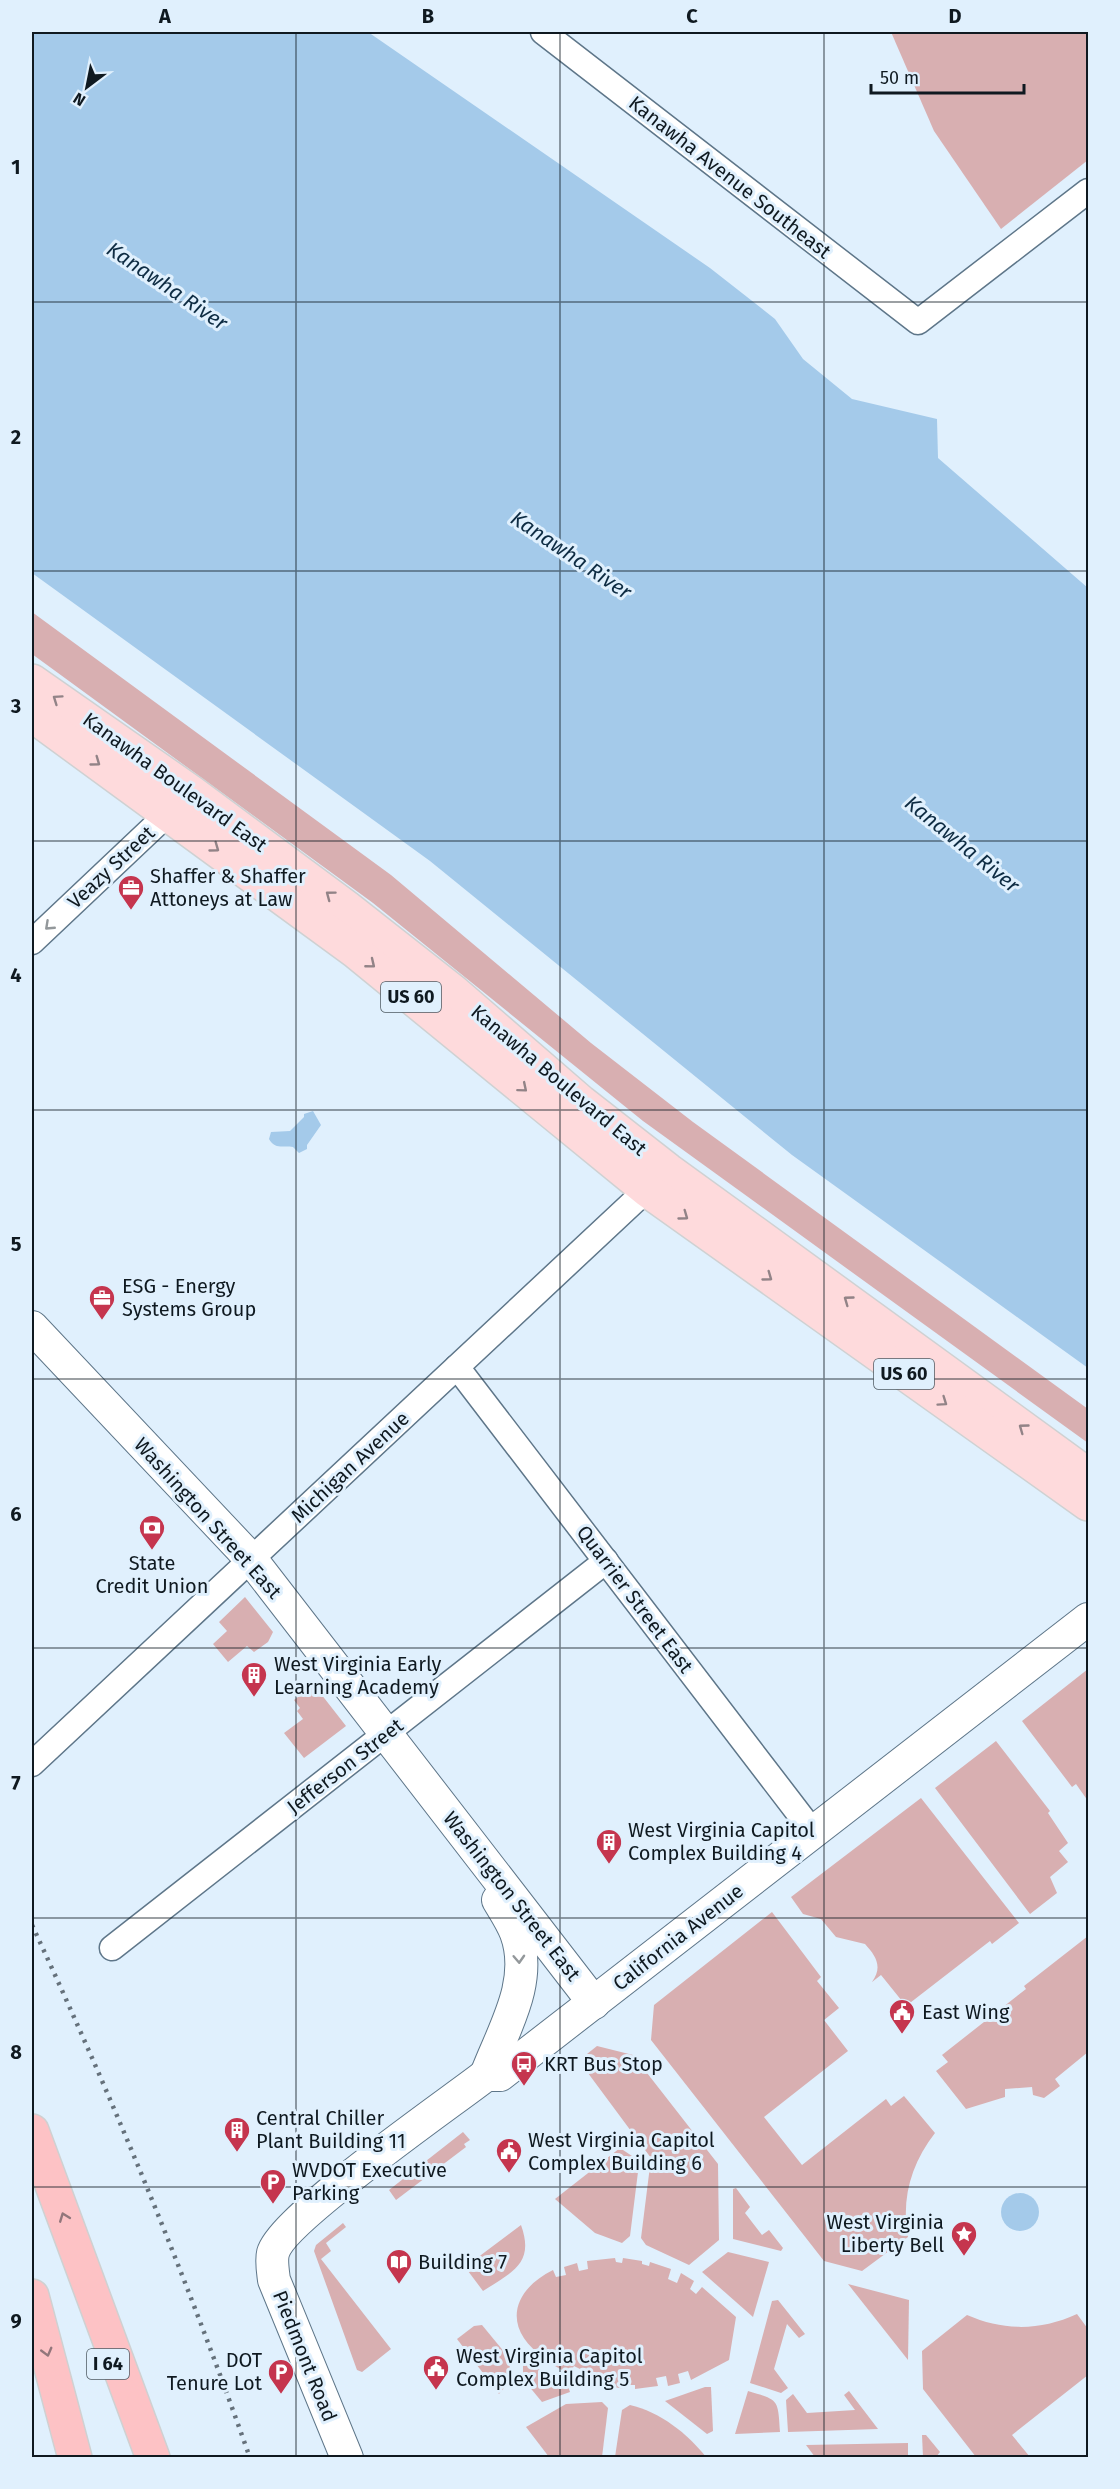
<svg xmlns="http://www.w3.org/2000/svg" width="1120" height="2489" font-family="'Fira Sans',sans-serif">
<style>
.green{fill:#d8afb1}
.water{fill:#a4caea}
.lines{fill:none;stroke-linecap:round;stroke-linejoin:round}
.minor-casing{stroke:#5e7689;stroke-width:27}
.tertiary-casing{stroke:#5e7689;stroke-width:34}
.primary-casing{stroke:#cfd1d2;stroke-width:36}
.motorway-casing{stroke:#cfd1d2;stroke-width:36}
.minor{stroke:#fff;stroke-width:24}
.tertiary{stroke:#fff;stroke-width:32}
.primary{stroke:#fedadc;stroke-width:33}
.motorway{stroke:#fdc2c5;stroke-width:33}
.rail{stroke:#65717b;stroke-width:4.5;stroke-dasharray:3 6;stroke-linecap:butt}
.oneway{stroke:#928387}
.oneway2{stroke:#93989b}
.oneway3{stroke:#92767b}
.grid{fill:none;stroke:#0f1920;stroke-width:1.5;stroke-opacity:0.55}
.labels{text-anchor:middle;dominant-baseline:central;stroke-width:6;stroke-linejoin:round;paint-order:stroke}
.shield{fill:#e0f0fd;stroke:#4e5a62;stroke-width:1.5}
.shield-label{font-size:18px;font-weight:bold;fill:#0f1920}
.street-label{font-size:20px;fill:#0f1920;stroke:#e0f0fd}
.poi-label{font-size:20px;fill:#0f1920;stroke:#e0f0fd;text-anchor:start}
.water-label{font-size:21px;font-style:italic;fill:#0e2c43;stroke:#e0f0fd}
.neatline{fill:none;stroke:#0f1920;stroke-width:2}
.grid-label{font-size:20px;text-anchor:middle;font-weight:bold;fill:#0f1920}
</style>
<rect width="100%" height="100%" fill="#e0f0fd"/>
<g class="green">
<path d="M891,32H1088V160L1001,229L934,131Z"/>
<path d="M32,612L391,875L591,1043L693,1122L1088,1409V1443L643,1121L373,903L32,654Z"/>
<path d="M245,1597L273,1632L268,1642L254,1652L247,1646L228,1662L213,1644L227,1631L219,1622Z"/>
<path d="M1088,1669V1801L1076,1784L1072,1787L1022,1721Z"/>
<path d="M314,1685L346,1726L304,1758L284,1733L303,1719L297,1711L300,1708L294,1700Z"/>
<path d="M996,1741L1050,1811L1048,1813L1068,1843L1059,1851L1068,1862L1050,1877L1057,1893L1030,1914L935,1788Z"/>
<path d="M921,1798L1019,1923L992,1944L990,1941L906,2006L881,1975L872,1982C883,1967 876,1956 865,1944L836,1937L821,1919L803,1914L791,1897Z"/>
<path d="M772,1912L821,1977L817,1981L839,2008L824,2020L848,2051L764,2117L802,2165L886,2099L891,2106L904,2096L935,2133C911,2164 901,2199 908,2237L862,2271L824,2261L651,2040L654,2005Z"/>
<path d="M1088,1936V2052L1055,2079L1060,2086L1044,2098L1033,2095L1032,2087L1005,2089V2097L966,2109L936,2071L948,2062L942,2055L1026,1989L1024,1986Z"/>
<path d="M597,2046L633,2055L718,2164L719,2240L689,2265L646,2245L641,2238L651,2158L585,2069L587,2054Z"/>
<path d="M463,2132L470,2140L464,2144L466,2147L396,2200L389,2190Z"/>
<path d="M620,2148L638,2160L639,2164L630,2236L622,2243L595,2233L555,2199Z"/>
<path d="M736,2188L750,2207L745,2213L762,2235L769,2230L783,2248L781,2251L733,2239V2189Z"/>
<path d="M343,2223L346,2227L326,2243L331,2251L321,2259L391,2349L362,2372L357,2370L314,2251L316,2245Z"/>
<path d="M521,2225C535,2264 512,2272 483,2291L465,2267Z"/>
<path d="M728,2252L769,2262L753,2317L702,2272Z"/>
<path d="M615,2258L616,2262L622,2263L623,2258L642,2261V2264L649,2266L650,2262L671,2269L668,2279L677,2283L681,2273L694,2281L690,2289L696,2294L702,2287L736,2317L729,2360L691,2380L688,2371L678,2374L680,2383L668,2386L666,2376L656,2378L658,2386L635,2389V2385H626L625,2389L608,2386V2382L601,2380L600,2384L579,2378L584,2371L574,2366L569,2374L555,2366L560,2358L551,2352L546,2359C503,2331 509,2292 553,2270L556,2277L566,2275L564,2267L577,2263L579,2271L588,2269L587,2261Z"/>
<path d="M848,2284L909,2300L908,2360Z"/>
<path d="M778,2300L805,2334L799,2338L787,2324L774,2369L788,2388L781,2393L750,2383L772,2301Z"/>
<path d="M1077,2314L1088,2329V2375L1012,2435L1030,2457H976L923,2389L922,2351L967,2315C1004,2331 1040,2331 1077,2314Z"/>
<path d="M482,2325L510,2359L509,2382L499,2394L457,2339L474,2326Z"/>
<path d="M527,2362L568,2386L570,2392L542,2402L523,2379V2364Z"/>
<path d="M705,2387H711L713,2431L707,2434L665,2401Z"/>
<path d="M748,2391C779,2400 778,2399 780,2432L735,2434Z"/>
<path d="M849,2391L878,2429L788,2432L786,2400L793,2394L807,2413L855,2410L844,2395Z"/>
<path d="M602,2402L608,2408L602,2457H549L526,2427L566,2404Z"/>
<path d="M630,2405C660,2412 687,2433 706,2457H615L622,2410Z"/>
<path d="M922,2435H926L940,2452L936,2457H923Z"/>
<path d="M908,2443V2458L815,2457L806,2445Z"/>
</g>
<g class="water">
<path d="M32,32H368L710,268L775,319L803,359L852,399L937,419L938,458L1088,588V1368L792,1155L430,861L32,573Z"/>
<path d="M313,1111L321,1125L307,1145V1149L299,1153L293,1147C283,1145 275,1150 269,1139L271,1132L290,1131L304,1117V1114Z"/>
<circle cx="1020" cy="2212" r="19"/>
</g>
<g class="lines">
<g class="minor-casing">
<g id="minor">
<path d="M543,32L918,322L1088,191"/>
<path d="M32,942L178,804"/>
<path d="M457,1367L813,1832"/>
<path d="M32,1764L657,1180"/>
<path d="M112,1948L606,1561"/>
</g>
</g>
<g class="tertiary-casing">
<g id="tertiary">
<path d="M32,1327L251,1559L594,2003"/>
<path d="M486,2075C503,2030 534,1982 516,1933C512,1922 504,1910 498,1900"/>
<path d="M347,2458L274,2280C273,2272 271,2261 273,2253C282,2219 450,2103 486,2075H500L1088,1619"/>
</g>
</g>
<g class="primary-casing">
<g id="primary">
<path d="M32,681L191,792L346,907L454,992L581,1102L668,1170L1088,1475"/>
<path d="M32,715L356,952L647,1190L1088,1504"/>
</g>
</g>
<g class="motorway-casing">
<g id="motorway">
<path d="M32,2131L153,2458"/>
<path d="M32,2296L75,2458"/>
</g>
</g>
<use href="#minor" class="minor"/>
<use href="#tertiary" class="tertiary"/>
<use href="#primary" class="primary"/>
<use href="#motorway" class="motorway"/>
<path class="rail" d="M32,1925C113,2099 186,2276 250,2458"/>
</g>
<defs><path id="oneway-chevron" d="M-2-3.5L2.5 0L-2 3.5" fill="none" stroke-width="1.6" stroke-linecap="round" stroke-linejoin="round" transform="scale(1.5)"/></defs>
<g class="oneway">
<use href="#oneway-chevron" transform="translate(57 699) rotate(-145)"/>
<use href="#oneway-chevron" transform="translate(96 762) rotate(36)"/>
<use href="#oneway-chevron" transform="translate(215 848) rotate(36)"/>
<use href="#oneway-chevron" transform="translate(330 895) rotate(-143)"/>
<use href="#oneway-chevron" transform="translate(371 964) rotate(39)"/>
<use href="#oneway-chevron" transform="translate(523 1088) rotate(40)"/>
<use href="#oneway-chevron" transform="translate(684 1216) rotate(36)"/>
<use href="#oneway-chevron" transform="translate(768 1277) rotate(36)"/>
<use href="#oneway-chevron" transform="translate(848 1300) rotate(-144)"/>
<use href="#oneway-chevron" transform="translate(943 1402) rotate(35)"/>
<use href="#oneway-chevron" transform="translate(1023 1428) rotate(-144)"/>
</g>
<g class="oneway2">
<use href="#oneway-chevron" transform="translate(49 926) rotate(137)"/>
<use href="#oneway-chevron" transform="translate(519 1959) rotate(87)"/>
</g>
<g class="oneway3">
<use href="#oneway-chevron" transform="translate(64 2217) rotate(-111)"/>
<use href="#oneway-chevron" transform="translate(47 2352) rotate(75)"/>
</g>
<path class="grid" d="M296,32V2458M560,32V2458M824,32V2458M32,302H1088M32,571H1088M32,841H1088M32,1110H1088M32,1379H1088M32,1648H1088M32,1918H1088M32,2187H1088"/>
<defs>
<g id="office-pin" transform="scale(1.35)"><path d="M0 17L-7.5 6A9.5 9.5 0 1 1 7.5 6Z" fill="#c5354e" stroke="#e0f0fd"/><path d="M-6-3h4V-5.5h4V-3h4V5H-6ZM-1-4.5V-3h2v-1.5ZM-6 0V1H6V0Z" fill="#fff"/></g>
<g id="bank-pin" transform="scale(1.35)"><path d="M0 17L-7.5 6A9.5 9.5 0 1 1 7.5 6Z" fill="#c5354e" stroke="#e0f0fd"/><path d="M-6-4H6V4H-6ZM0-2.3a2.3 2.3 0 1 0 0 4.6a2.3 2.3 0 1 0 0-4.6Z" fill="#fff"/></g>
<g id="building-pin" transform="scale(1.35)"><path d="M0 17L-7.5 6A9.5 9.5 0 1 1 7.5 6Z" fill="#c5354e" stroke="#e0f0fd"/><path d="M-4-6H4V6H1V3H-1V6H-4ZM-2.5-4.3h1.7v1.8h-1.7ZM.8-4.3h1.7v1.8H.8ZM-2.5-1h1.7V.8h-1.7ZM.8-1h1.7V.8H.8Z" fill="#fff"/></g>
<g id="civic-pin" transform="scale(1.35)"><path d="M0 17L-7.5 6A9.5 9.5 0 1 1 7.5 6Z" fill="#c5354e" stroke="#e0f0fd"/><path d="M-.6-6.5H3V-4.5H.6V-3L4-1V1h2V6H-6V1h2V-1L-.6-3ZM-1.2 2.5V6h2.4V2.5Z" fill="#fff"/></g>
<g id="bus-pin" transform="scale(1.35)"><path d="M0 17L-7.5 6A9.5 9.5 0 1 1 7.5 6Z" fill="#c5354e" stroke="#e0f0fd"/><path d="M-5-6H5V4H4V6H2V4H-2V6H-4V4H-5ZM-3.5-4V0h7V-4ZM-3.5 1.2v1.5H-2V1.2ZM2 1.2v1.5H3.5V1.2Z" fill="#fff"/></g>
<g id="parking-pin" transform="scale(1.35)"><path d="M0 17L-7.5 6A9.5 9.5 0 1 1 7.5 6Z" fill="#c5354e" stroke="#e0f0fd"/><path d="M-3.5-5.5H1a3.5 3.5 0 0 1 0 7H-1V5.5H-3.5ZM-1-3.4V-.6H.8a1.4 1.4 0 0 0 0-2.8Z" fill="#fff"/></g>
<g id="sight-pin" transform="scale(1.35)"><path d="M0 17L-7.5 6A9.5 9.5 0 1 1 7.5 6Z" fill="#c5354e" stroke="#e0f0fd"/><path d="M0-6L1.8-2.2L6-1.7L2.9 1.2L3.7 5.4L0 3.3L-3.7 5.4L-2.9 1.2L-6-1.7L-1.8-2.2Z" fill="#fff"/></g>
<g id="library-pin" transform="scale(1.35)"><path d="M0 17L-7.5 6A9.5 9.5 0 1 1 7.5 6Z" fill="#c5354e" stroke="#e0f0fd"/><path d="M-6-4Q-3-5.5-.7-3.5V5Q-3 3-6 4ZM6-4Q3-5.5 .7-3.5V5Q3 3 6 4Z" fill="#fff"/></g>
</defs>
<g fill-rule="evenodd">
<use href="#office-pin" x="131" y="888"/>
<use href="#office-pin" x="102" y="1298"/>
<use href="#bank-pin" x="152" y="1528"/>
<use href="#building-pin" x="254" y="1675"/>
<use href="#building-pin" x="609" y="1842"/>
<use href="#civic-pin" x="902" y="2012"/>
<use href="#bus-pin" x="524" y="2064"/>
<use href="#building-pin" x="237" y="2130"/>
<use href="#civic-pin" x="509" y="2151"/>
<use href="#parking-pin" x="273" y="2182"/>
<use href="#sight-pin" x="964" y="2234"/>
<use href="#library-pin" x="399" y="2262"/>
<use href="#civic-pin" x="436" y="2368"/>
<use href="#parking-pin" x="281" y="2372"/>
</g>
<g class="labels">
<g class="shield">
<rect x="381" y="982" width="60" height="30" rx="4.5"/>
<rect x="874" y="1359" width="60" height="30" rx="4.5"/>
<rect x="87" y="2349" width="42" height="30" rx="4.5"/>
</g>
<g class="shield-label">
<text x="411" y="997">US 60</text>
<text x="904" y="1374">US 60</text>
<text x="108" y="2364">I 64</text>
</g>
<g class="street-label">
<text transform="translate(730 177) rotate(38)">Kanawha Avenue Southeast</text>
<text transform="translate(175 782) rotate(36)">Kanawha Boulevard East</text>
<text transform="translate(111 867) rotate(-43)">Veazy Street</text>
<text transform="translate(559 1080) rotate(40)">Kanawha Boulevard East</text>
<text transform="translate(350 1467) rotate(-43)">Michigan Avenue</text>
<text transform="translate(208 1518) rotate(48)">Washington Street East</text>
<text transform="translate(635 1599) rotate(53)">Quarrier Street East</text>
<text transform="translate(345 1766) rotate(-38)">Jefferson Street</text>
<text transform="translate(512 1896) rotate(52)">Washington Street East</text>
<text transform="translate(678 1937) rotate(-38)">California Avenue</text>
<text transform="translate(305 2356) rotate(68)">Piedmont Road</text>
</g>
<g class="poi-label">
<text x="150" y="876">Shaffer &amp; Shaffer<tspan x="150" dy="23">Attoneys at Law</tspan></text>
<text x="122" y="1286">ESG - Energy<tspan x="122" dy="23">Systems Group</tspan></text>
<text x="152" y="1563" text-anchor="middle">State<tspan x="152" dy="23">Credit Union</tspan></text>
<text x="274" y="1664">West Virginia Early<tspan x="274" dy="23">Learning Academy</tspan></text>
<text x="628" y="1830">West Virginia Capitol<tspan x="628" dy="23">Complex Building 4</tspan></text>
<text x="922" y="2012">East Wing</text>
<text x="544" y="2064">KRT Bus Stop</text>
<text x="256" y="2118">Central Chiller<tspan x="256" dy="23">Plant Building 11</tspan></text>
<text x="528" y="2140">West Virginia Capitol<tspan x="528" dy="23">Complex Building 6</tspan></text>
<text x="292" y="2170">WVDOT Executive<tspan x="292" dy="23">Parking</tspan></text>
<text x="944" y="2222" text-anchor="end">West Virginia<tspan x="944" dy="23">Liberty Bell</tspan></text>
<text x="418" y="2262">Building 7</text>
<text x="456" y="2356">West Virginia Capitol<tspan x="456" dy="23">Complex Building 5</tspan></text>
<text x="262" y="2360" text-anchor="end">DOT<tspan x="262" dy="23">Tenure Lot</tspan></text>
</g>
<g class="water-label">
<text transform="translate(167 286) rotate(34)">Kanawha River</text>
<text transform="translate(571 555) rotate(34)">Kanawha River</text>
<text transform="translate(962 844) rotate(39)">Kanawha River</text>
</g>
</g>
<rect width="1120" height="2489" fill="none" stroke="#e0f0fd" stroke-width="66"/>
<g transform="translate(87 87) rotate(212)" stroke="#e0f0fd" stroke-width="4.5" paint-order="stroke">
<path d="M0-4.5L10 22L0 15L-10 22Z" fill="#0f1920"/>
<text y="-9" font-size="16" font-weight="bold" text-anchor="middle" fill="#0f1920">N</text>
</g>
<path d="M871 84v9h153v-9" fill="none" stroke="#0f1920" stroke-width="3"/>
<text x="880" y="84" font-size="18" fill="#0f1920" stroke="#e0f0fd" stroke-width="4.5" paint-order="stroke">50 m</text>
<rect x="33" y="33" width="1054" height="2423" class="neatline"/>
<g class="grid-label">
<text x="165" y="23">A</text>
<text x="428" y="23">B</text>
<text x="692" y="23">C</text>
<text x="955" y="23">D</text>
<text x="16" y="174">1</text>
<text x="16" y="444">2</text>
<text x="16" y="713">3</text>
<text x="16" y="982">4</text>
<text x="16" y="1251">5</text>
<text x="16" y="1521">6</text>
<text x="16" y="1790">7</text>
<text x="16" y="2059">8</text>
<text x="16" y="2328">9</text>
</g>
</svg>
